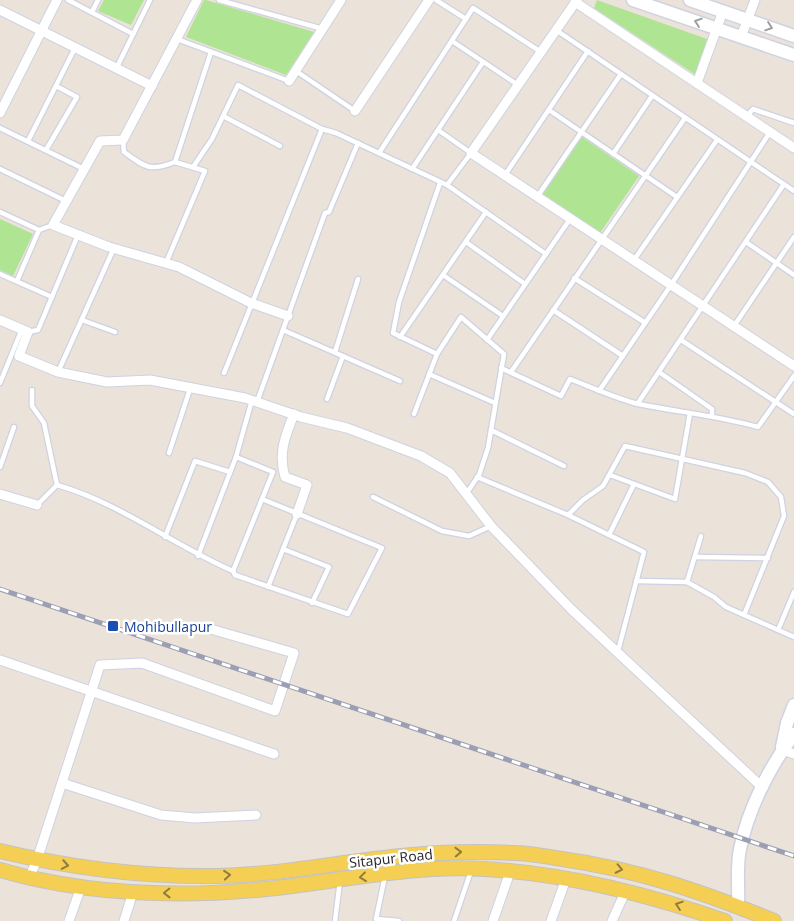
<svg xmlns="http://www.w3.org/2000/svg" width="794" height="921" font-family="'Open Sans',sans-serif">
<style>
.grass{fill:#afe493}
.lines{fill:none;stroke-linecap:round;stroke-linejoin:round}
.lane-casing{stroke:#ced2e2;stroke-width:7}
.street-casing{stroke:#ced2e2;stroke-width:11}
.secondary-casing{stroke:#ced2e2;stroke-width:15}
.primary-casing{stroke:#c3c3c3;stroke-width:16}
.lane{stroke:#fff;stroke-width:4.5}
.street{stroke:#fff;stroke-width:9}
.secondary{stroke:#fff;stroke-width:12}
.primary{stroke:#f5cf54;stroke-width:14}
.rail-casing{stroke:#9c9fb3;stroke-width:5}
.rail{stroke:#fff;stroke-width:3;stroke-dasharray:9;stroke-linecap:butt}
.oneway{stroke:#9e9e9e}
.oneway2{stroke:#8e7c3e}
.transit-dot{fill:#1a4fb4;stroke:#fff;stroke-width:2}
.labels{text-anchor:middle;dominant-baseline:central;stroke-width:5;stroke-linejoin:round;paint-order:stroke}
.transit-label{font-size:14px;fill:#164399;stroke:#fff;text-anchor:start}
.street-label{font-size:14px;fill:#282828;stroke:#fff}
</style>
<rect width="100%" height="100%" fill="#ebe3d9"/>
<g class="grass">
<path d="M104,0H144L131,25L98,11Z"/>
<path d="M204,0H206L314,32L286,75L186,37Z"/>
<path d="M597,0L707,39L696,75L594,8Z"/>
<path d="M582,137L639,176L600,233L543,194Z"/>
<path d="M0,219L33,234L13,276L0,270Z"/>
</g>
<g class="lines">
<g class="lane-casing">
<g id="lane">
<path d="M68,0L133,34"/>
<path d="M219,0L323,29"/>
<path d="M436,0L466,19"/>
<path d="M92,12L98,0"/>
<path d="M556,30L794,191"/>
<path d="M177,39L289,81"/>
<path d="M452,41L518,85"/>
<path d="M116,69L150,0"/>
<path d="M296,71L355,111"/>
<path d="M549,110L677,197"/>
<path d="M223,116L280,146"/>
<path d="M747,116L753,109L794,123"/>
<path d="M0,128L84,169"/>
<path d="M438,130L471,153L447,185"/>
<path d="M123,140L124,152C145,167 149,172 175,162L211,52"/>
<path d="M28,141L75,48"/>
<path d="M46,150L77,97L56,86"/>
<path d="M379,153L473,8L541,52"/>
<path d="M613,154L652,96"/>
<path d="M193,167L212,139L238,85L322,129L336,133L447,185L546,254"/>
<path d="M0,169L66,201"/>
<path d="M412,169L483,62"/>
<path d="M505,175L588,51"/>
<path d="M537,197L621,74"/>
<path d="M0,212L39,230"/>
<path d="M466,242L525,284"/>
<path d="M746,242L794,275"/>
<path d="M634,260L717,140"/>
<path d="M166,263L205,171L175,162"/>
<path d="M0,274L52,297"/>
<path d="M443,275L503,316"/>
<path d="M574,278L644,322"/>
<path d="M17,281L39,230L53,225"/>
<path d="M553,310L623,356"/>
<path d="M82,320L115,332"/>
<path d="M734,326L794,237"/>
<path d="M283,330L400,381"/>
<path d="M28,332L38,330L78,235"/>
<path d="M400,337L486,212"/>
<path d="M487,340L570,219"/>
<path d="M681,340L794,414"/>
<path d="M335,352L358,279"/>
<path d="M437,354L393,333L399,302L440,183"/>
<path d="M501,368L561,396L570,379C593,388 615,398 638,404C678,412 719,416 758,427L794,376"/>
<path d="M58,372L114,248"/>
<path d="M511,372L685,118"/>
<path d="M659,372L712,409V416"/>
<path d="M224,373L322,129"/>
<path d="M429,374L495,403"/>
<path d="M0,383L22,329"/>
<path d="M32,390V406L44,423L57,485L37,505"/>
<path d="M599,391L671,285L770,132"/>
<path d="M327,399L343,356"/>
<path d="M257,402L325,213L329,212L358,143"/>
<path d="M638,403L784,184"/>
<path d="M414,414L437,354L461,317L504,354L488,448L479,475L466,494"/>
<path d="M491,430L564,466"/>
<path d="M169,453L190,389"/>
<path d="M0,467L14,427"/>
<path d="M610,475L675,499L690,413"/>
<path d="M477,477L568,515L644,552L618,651"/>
<path d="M57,485C120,503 173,545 233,571L235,575L348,614L382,548L262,499"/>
<path d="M373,497L442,531L469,536L491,526"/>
<path d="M568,515L583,500L603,486L625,446L745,473L768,482L781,497L784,516L744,615"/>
<path d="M609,535L634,484"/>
<path d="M165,537L195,461L230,472"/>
<path d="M283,549L329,567L312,603"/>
<path d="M198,556L236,457L252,400"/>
<path d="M695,557L768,558"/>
<path d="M233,571L273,472L236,457"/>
<path d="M636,581L687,582L714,597L726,607L794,637"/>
<path d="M687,582L701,536"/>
<path d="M268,587L297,514"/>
<path d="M778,630L794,592"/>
<path d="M385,876L376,919L399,921"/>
<path d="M335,921L340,881"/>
<path d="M454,921L471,871"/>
</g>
</g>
<g class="street-casing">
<g id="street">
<path d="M197,0L123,140L100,141L53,225L109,247L179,267L251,303L288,316"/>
<path d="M577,0L471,153L794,366"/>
<path d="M575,2L794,148"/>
<path d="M0,10L152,86"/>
<path d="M741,37L755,0"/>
<path d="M289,81L341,0"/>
<path d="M697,83L723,11"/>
<path d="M355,111L429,0"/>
<path d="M0,113L57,0"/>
<path d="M0,320L28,332L19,356L58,372L107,382L150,380L245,398L301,417L347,428L421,456L450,473L491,526L572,610L763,788"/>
<path d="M294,414C285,436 278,454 285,477L307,485L297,514"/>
<path d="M0,494L37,505"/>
<path d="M0,660L274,754"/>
<path d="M782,750L794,754"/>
<path d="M62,783L161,815L195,818L256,815"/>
<path d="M29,878L37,860L100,665L142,663L275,711L294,653L207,628"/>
<path d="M69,921L81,887"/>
<path d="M124,921L133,892"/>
<path d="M493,921L510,872"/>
<path d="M551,921L566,879"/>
<path d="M612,921L626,890"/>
</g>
</g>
<g class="secondary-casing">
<g id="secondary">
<path d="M633,0L794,55"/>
<path d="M690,0L794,36"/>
<path d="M782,747L787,723L794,705"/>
<path d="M738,907C739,888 736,867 740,849C748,809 770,766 794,734"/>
</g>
</g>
<g class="primary-casing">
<g id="primary">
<path d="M0,851C71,868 142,877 216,876C278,875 339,862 401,856C439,852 477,851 515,853C531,853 547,857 562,859C639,870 703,892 774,921"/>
<path d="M0,870C89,896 184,898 276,888C345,880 414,865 483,869C566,873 647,894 725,921"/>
</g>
</g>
<use href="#lane" class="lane"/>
<use href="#street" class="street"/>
<use href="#secondary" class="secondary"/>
<use href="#primary" class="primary"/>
<g class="rail-casing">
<path id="rail" d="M0,589L794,856"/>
</g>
<use href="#rail" class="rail"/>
</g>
<defs><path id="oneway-chevron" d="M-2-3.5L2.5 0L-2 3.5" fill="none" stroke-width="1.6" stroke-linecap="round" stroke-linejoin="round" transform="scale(1.25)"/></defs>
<g class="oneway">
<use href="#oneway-chevron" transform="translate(698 22) rotate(-161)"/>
<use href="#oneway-chevron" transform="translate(769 27) rotate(19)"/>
</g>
<g class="oneway2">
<use href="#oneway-chevron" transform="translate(458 852) rotate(-2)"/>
<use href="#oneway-chevron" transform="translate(65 865) rotate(10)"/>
<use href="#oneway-chevron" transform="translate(619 869) rotate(12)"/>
<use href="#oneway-chevron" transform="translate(227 875) rotate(-5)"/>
<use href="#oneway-chevron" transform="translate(363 877) rotate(173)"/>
<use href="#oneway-chevron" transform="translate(167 893) rotate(179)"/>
<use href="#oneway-chevron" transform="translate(679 905) rotate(-161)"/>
</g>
<rect class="transit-dot" x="107" y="620" width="12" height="12" rx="2.5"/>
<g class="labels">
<g class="transit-label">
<text x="124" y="626">Mohibullapur</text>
</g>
<g class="street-label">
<text transform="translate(391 858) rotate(-6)">Sitapur Road</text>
</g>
</g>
</svg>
